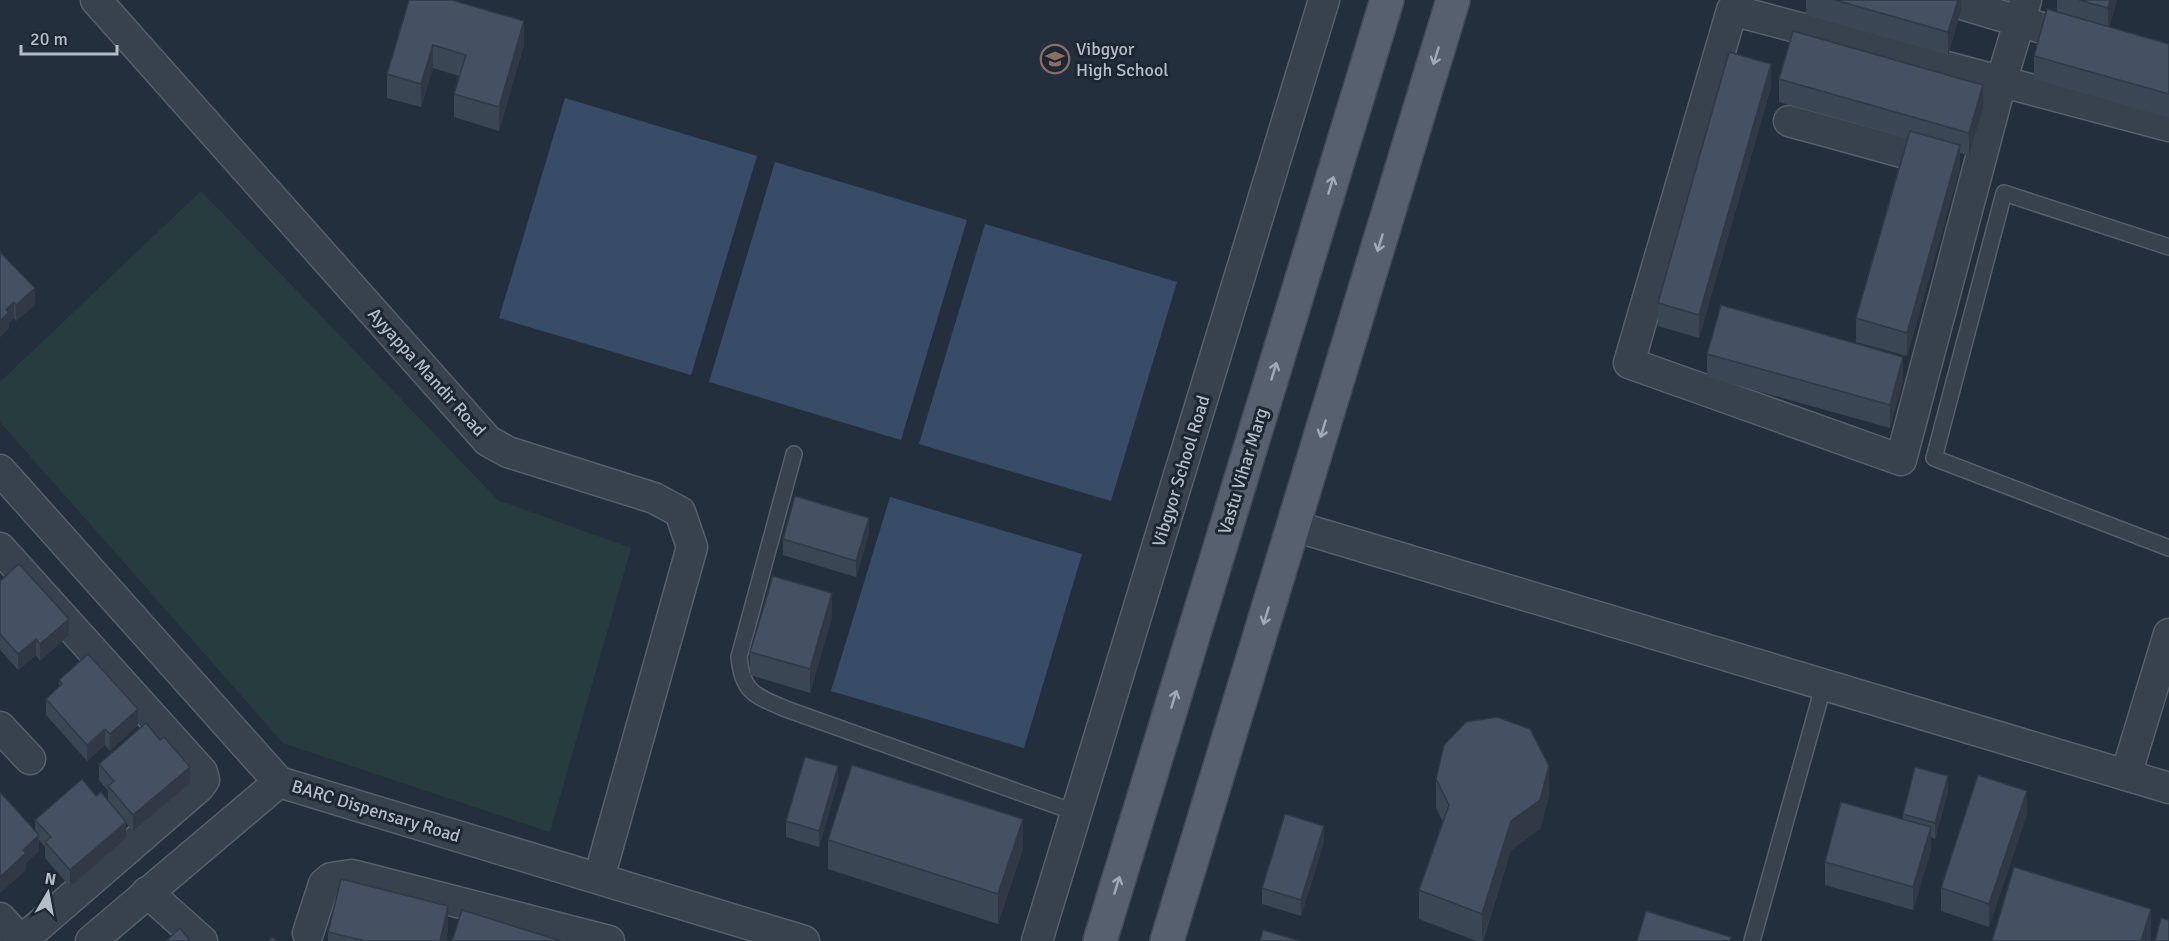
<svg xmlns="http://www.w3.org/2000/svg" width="2169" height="941" font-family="Signika,sans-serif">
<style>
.green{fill:#263c3f}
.water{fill:#394c67}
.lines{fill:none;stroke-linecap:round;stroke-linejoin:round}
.lane-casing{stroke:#565f6c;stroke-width:18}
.street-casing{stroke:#565f6c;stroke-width:33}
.primary-casing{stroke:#414a57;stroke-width:36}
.lane{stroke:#38414e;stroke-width:15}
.street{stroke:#38414e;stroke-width:30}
.primary{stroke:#56606e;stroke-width:33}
.wall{fill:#3b4654}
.shaded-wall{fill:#303945}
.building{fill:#455162;stroke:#303945;stroke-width:1.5}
.oneway{stroke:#a1aab7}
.labels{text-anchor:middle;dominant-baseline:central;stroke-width:6;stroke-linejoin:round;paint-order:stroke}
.poi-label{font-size:18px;fill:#b4bcc9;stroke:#1d2633;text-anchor:start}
.street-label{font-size:18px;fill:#b4bcc9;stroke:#1d2633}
</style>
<rect width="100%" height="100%" fill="#242f3e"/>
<path class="green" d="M201,191L498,500L631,548L550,832L283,743L0,422V382Z"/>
<g class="water">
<path d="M565,98L757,156L691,375L499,318Z"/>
<path d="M775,162L967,220L901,440L709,382Z"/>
<path d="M985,224L1177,282L1111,501L919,444Z"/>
<path d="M890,497L1082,554L1024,748L831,691Z"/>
</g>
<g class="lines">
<g class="lane-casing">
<g id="lane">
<path d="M2169,247L2004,193L1934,458L2169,548"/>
<path d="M794,454L739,657C742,693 756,696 786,709L1077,813"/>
<path d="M1752,941L1824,684"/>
</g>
</g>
<g class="street-casing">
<g id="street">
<path d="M96,0L488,441L508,452L654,498L680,512L692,547L599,878"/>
<path d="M1948,0L2082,40"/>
<path d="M2026,0L2001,82L1901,460L1629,363L1732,10L2169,126"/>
<path d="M1789,121L1942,163"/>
<path d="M0,470L279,782L804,941"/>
<path d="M1294,526L2169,788"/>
<path d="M0,548L202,772L204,780L199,787L21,941"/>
<path d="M0,727L30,759"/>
<path d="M2126,775L2169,634"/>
<path d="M147,892L202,941"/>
<path d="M0,918L21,941"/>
<path d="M308,933L324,884L331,878L352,875L609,941"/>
<path d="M91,941L279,782"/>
<path d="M1037,941L1324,0"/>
</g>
</g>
<g class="primary-casing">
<g id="primary">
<path d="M1100,941L1387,0"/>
<path d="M1167,941L1453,0"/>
</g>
</g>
<use href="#lane" class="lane"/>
<use href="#street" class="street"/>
<use href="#primary" class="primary"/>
</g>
<g class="wall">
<path d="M409,0L524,45L499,131L454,117V94L459,76L433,68L421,107L387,98V74Z"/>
<path d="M1806,0H1961V10L1948,55L1806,15Z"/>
<path d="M2057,0H2117L2109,27L2169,44V118L2034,79V56L2057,12Z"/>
<path d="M1779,79L1983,108L1969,156L1960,153V168L1907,356L1856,342V318L1907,138L1779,102Z"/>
<path d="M1771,87L1699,338L1658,326V303Z"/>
<path d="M0,252L35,305L16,321L14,318L9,323V328L0,337Z"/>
<path d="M1707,354L1903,380L1890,428L1707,377Z"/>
<path d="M869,534L856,577L783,555V539Z"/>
<path d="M0,581L69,635L40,661L36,655L18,670L0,650Z"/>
<path d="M832,617L810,693L750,675V652Z"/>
<path d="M59,680L138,725L110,751L105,745L87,761L46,715V699L59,687Z"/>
<path d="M99,764L190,783L133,831L126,823V838L70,887L45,858V847L39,840V851L26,863V870L0,893V792L35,831V820L96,796L108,801V791L99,780Z"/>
<path d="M1436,779L1549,796L1540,829L1511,850L1483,941H1476L1419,919V890L1443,822L1436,808Z"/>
<path d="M838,782L819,847L786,837V821Z"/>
<path d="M1948,792L1935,839L1931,837V850L1913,910L1825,885V862L1903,819V814Z"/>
<path d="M2027,814L1989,927L1941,911V888Z"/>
<path d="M828,840L1023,849L998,924L828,869Z"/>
<path d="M1324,842L1301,916L1262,904V888Z"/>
<path d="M448,929L446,941H328V932Z"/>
</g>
<g class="shaded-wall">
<path d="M1958,0H1961V10L1948,55V32Z"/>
<path d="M2110,0H2117L2108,31V8Z"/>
<path d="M524,21V45L499,131V107Z"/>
<path d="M433,45V68L421,107V84Z"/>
<path d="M1771,64V87L1699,338V315Z"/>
<path d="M1983,85V108L1969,156V133Z"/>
<path d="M1960,145V168L1907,356V333Z"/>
<path d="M35,288V305L16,321V305Z"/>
<path d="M14,302V318L9,323V328L0,337V321L6,310Z"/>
<path d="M1903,357V380L1890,428V405Z"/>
<path d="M869,518V534L856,577V561Z"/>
<path d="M832,593V617L810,693V669Z"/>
<path d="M69,619V635L40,661V644Z"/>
<path d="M36,639V655L18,670V654Z"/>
<path d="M138,709V725L110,751V734Z"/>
<path d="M105,729V745L87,761V745Z"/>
<path d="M838,766V782L819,847V831Z"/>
<path d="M1549,766V796L1540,829L1511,850L1482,941V914L1511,821Z"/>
<path d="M190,767V783L133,831V815Z"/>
<path d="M1948,776V792L1935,839V823Z"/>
<path d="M2027,791V814L1989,927V904Z"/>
<path d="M1023,819V849L998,924V894Z"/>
<path d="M126,822V838L70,887V870Z"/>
<path d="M1324,826V842L1301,916V900Z"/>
<path d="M1931,827V850L1913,910V887Z"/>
<path d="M39,835V851L26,863V870L0,893V877L23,850Z"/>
<path d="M448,906V929L446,941H440Z"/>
<path d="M2151,909V941H2141Z"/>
</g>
<g class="building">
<path d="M409,0H452L524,21L499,107L454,94L466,55L433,45L421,84L387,74Z"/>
<path d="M1835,0H1958L1948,32Z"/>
<path d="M2079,0H2110L2108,8Z"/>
<path d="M2047,9L2169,44V94L2034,56Z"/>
<path d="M1793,31L1983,85L1969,133L1779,79Z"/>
<path d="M1729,52L1771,64L1699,315L1658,303Z"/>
<path d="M1910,131L1960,145L1907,333L1856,318Z"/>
<path d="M0,252L35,288L16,305L14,302L6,310L9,312L0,321Z"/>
<path d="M1721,305L1903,357L1890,405L1707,354Z"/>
<path d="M795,496L869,518L856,561L783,539Z"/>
<path d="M19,564L69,619L40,644L36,639L18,654L0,634V581Z"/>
<path d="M773,576L832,593L810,669L750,652Z"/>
<path d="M88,654L138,709L110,734L105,729L87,745L46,699L62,684L59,680Z"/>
<path d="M1497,717L1530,729L1549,766L1540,800L1511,821L1482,914L1419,890L1449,805L1436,779L1444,745L1466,722Z"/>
<path d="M146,723L160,740L164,737L190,767L133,815L108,786L114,781L99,764Z"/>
<path d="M805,757L838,766L819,831L786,821Z"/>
<path d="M852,765L1023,819L998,894L828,840Z"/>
<path d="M1915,767L1948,776L1935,823L1903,814Z"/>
<path d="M1978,775L2027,791L1989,904L1941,888Z"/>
<path d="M82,779L96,796L101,792L126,822L70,870L45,842L51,837L35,820Z"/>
<path d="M0,792L39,835L23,850L26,853L0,877Z"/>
<path d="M1841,802L1931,827L1913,887L1825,862Z"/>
<path d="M1285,814L1324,826L1301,900L1262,888Z"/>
<path d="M2014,867L2151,909L2141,941H1992Z"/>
<path d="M341,879L448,906L440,941H365L328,932Z"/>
<path d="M462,910L561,941H452Z"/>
<path d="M1646,911L1731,937L1730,941H1637Z"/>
<path d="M2161,918L2169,920V941H2155Z"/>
<path d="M180,928L190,941H166Z"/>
<path d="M1263,930L1300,941H1260Z"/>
<path d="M271,937L278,941H269Z"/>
</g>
<defs><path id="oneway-shaft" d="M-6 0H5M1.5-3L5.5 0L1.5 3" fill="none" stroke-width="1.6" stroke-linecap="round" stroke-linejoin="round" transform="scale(1.5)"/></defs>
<g class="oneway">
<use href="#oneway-shaft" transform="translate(1436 56) rotate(107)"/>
<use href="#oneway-shaft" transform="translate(1331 185) rotate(-73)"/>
<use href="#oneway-shaft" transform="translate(1380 243) rotate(107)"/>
<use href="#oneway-shaft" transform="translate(1274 371) rotate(-73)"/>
<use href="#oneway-shaft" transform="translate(1323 429) rotate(107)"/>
<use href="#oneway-shaft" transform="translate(1266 616) rotate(107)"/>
<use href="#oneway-shaft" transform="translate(1174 699) rotate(-73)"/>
<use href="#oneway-shaft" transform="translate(1117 885) rotate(-73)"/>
</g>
<defs>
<g id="school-ring" transform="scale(1.5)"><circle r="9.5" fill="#1d2633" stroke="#8d6e63" stroke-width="1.5"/><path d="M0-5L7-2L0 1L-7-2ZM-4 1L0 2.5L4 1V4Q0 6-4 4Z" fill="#8d6e63"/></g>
</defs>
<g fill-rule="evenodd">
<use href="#school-ring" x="1055" y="59"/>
</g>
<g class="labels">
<g class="poi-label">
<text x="1076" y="49">Vibgyor<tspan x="1076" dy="21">High School</tspan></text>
</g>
<g class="street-label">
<text transform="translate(427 372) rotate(48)">Ayyappa Mandir Road</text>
<text transform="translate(1181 471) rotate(-73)">Vibgyor School Road</text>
<text transform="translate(1243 471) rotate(-73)">Vastu Vihar Marg</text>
<text transform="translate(376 811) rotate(17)">BARC Dispensary Road</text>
</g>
</g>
<g transform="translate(48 893) rotate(10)" stroke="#1d2633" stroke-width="4.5" paint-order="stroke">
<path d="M0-4.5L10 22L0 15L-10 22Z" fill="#b4bcc9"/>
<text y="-9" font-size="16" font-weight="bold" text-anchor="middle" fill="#b4bcc9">N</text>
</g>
<path d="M21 45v9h96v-9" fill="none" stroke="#b4bcc9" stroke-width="3"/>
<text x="30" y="45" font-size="18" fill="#b4bcc9" stroke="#1d2633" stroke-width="4.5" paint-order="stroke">20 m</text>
</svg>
